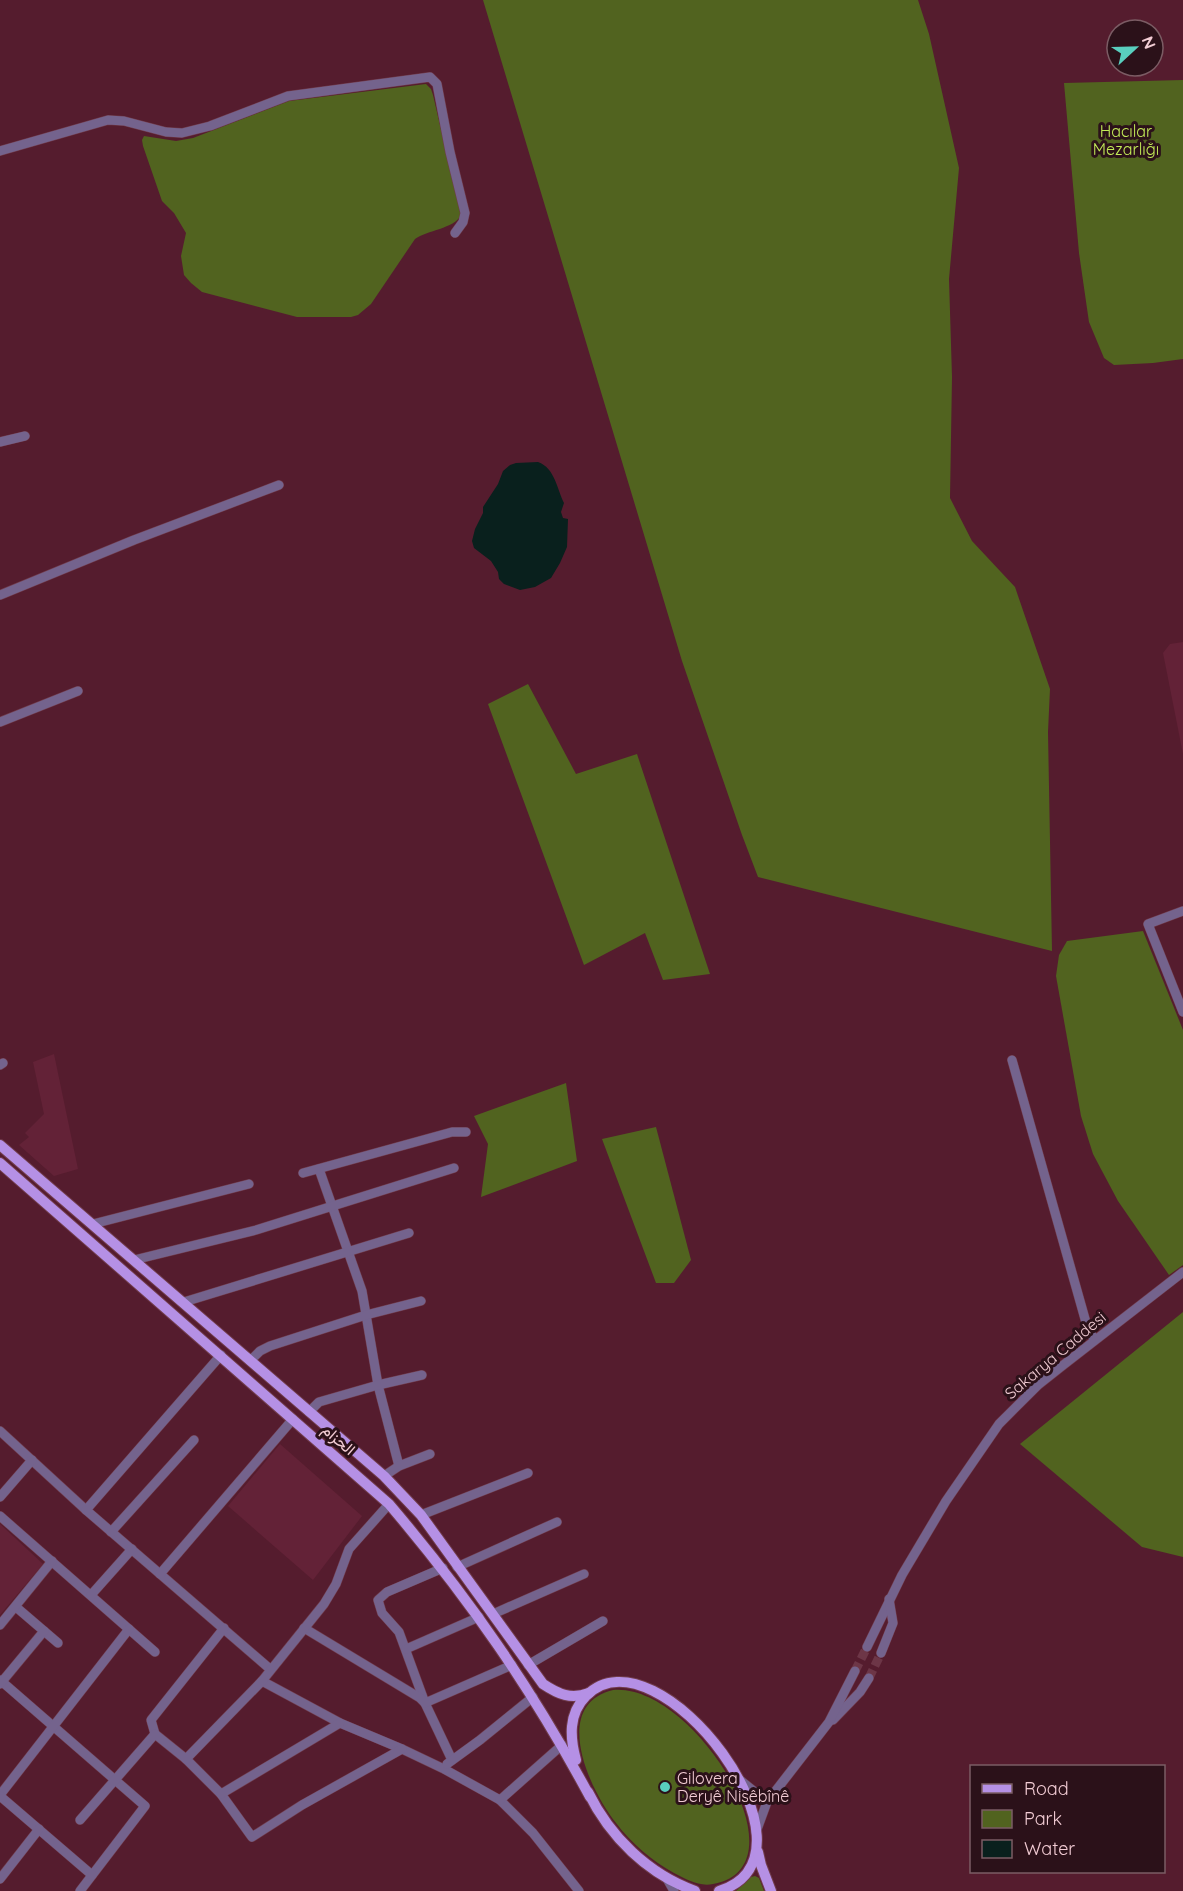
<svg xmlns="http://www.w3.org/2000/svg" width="1183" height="1891" font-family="Quicksand,Vazirmatn,sans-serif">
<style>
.built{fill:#632237}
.green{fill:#51631f}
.water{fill:#09201d}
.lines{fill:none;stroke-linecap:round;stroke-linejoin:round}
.minor-tunnel{stroke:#6d3647;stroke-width:9;stroke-dasharray:9 4.5;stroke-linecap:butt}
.minor-casing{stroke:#713c4c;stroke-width:10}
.major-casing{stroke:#713c4c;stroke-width:12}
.minor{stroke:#74638d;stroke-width:9}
.major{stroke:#b590e5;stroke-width:10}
.poi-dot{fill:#59cebe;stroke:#2b1119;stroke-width:2}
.labels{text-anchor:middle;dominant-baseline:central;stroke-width:6;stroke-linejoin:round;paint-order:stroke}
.park-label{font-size:16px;fill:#c3ec58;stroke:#2b1119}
.street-label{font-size:16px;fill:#f2ccd4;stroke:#2b1119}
.poi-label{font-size:16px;fill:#f2ccd4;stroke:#2b1119;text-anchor:start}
</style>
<rect width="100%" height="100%" fill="#551c2e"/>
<g class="built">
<path d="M1183,642V754L1163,653L1170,644Z"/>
<path d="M54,1054L78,1169L54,1176L19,1145L29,1137L25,1133L44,1114L33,1062Z"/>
<path d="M280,1444L362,1516L313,1580L228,1506Z"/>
<path d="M0,1524L43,1564L0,1615Z"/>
</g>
<g class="green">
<path d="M483,0H918L929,34L959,168L949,279L952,377L950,498L972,541L1015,587L1050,689L1048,732L1052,951L758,877L742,835L682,661Z"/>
<path d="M1183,80V359L1153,363L1114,365L1104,358L1089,322L1079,253L1064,83Z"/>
<path d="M426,84L431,89L433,95L461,215C454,229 427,230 415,239L371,304L358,315L351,317H297L202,292L191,283L184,275L181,256L186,233L174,213L162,201L143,146L142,140L144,136L176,141L193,138L289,101Z"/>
<path d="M528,684L576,774L637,754L710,974L663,980L645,933L584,965L488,704Z"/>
<path d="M1143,931L1183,1030V1265L1169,1275L1118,1201L1093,1154L1081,1116L1056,976L1059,955L1067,941Z"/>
<path d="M566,1083L577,1161L481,1197L488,1144L474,1116Z"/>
<path d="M656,1127L691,1260L674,1283H656L602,1139Z"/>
<path d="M1183,1312V1557L1142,1547L1020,1444Z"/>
<path d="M613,1690C693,1682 809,1867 713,1884C699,1887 686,1879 674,1873C651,1860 632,1844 616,1823C590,1791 550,1705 613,1690Z"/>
<path d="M755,1876L759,1878L764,1891H736L751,1877Z"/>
</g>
<path class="water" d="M538,462C555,468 557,489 564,503L561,512L563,518L568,519L567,547L560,563L551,578L535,587L520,590L504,584L499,579L498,572L491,561L474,548L472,541L475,529L483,513V507L498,484L503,471L510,465L516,463Z"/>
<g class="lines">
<g class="minor-tunnel">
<path d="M855,1671L867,1647"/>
<path d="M869,1678L881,1653"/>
</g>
<g class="minor-casing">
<g id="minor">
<path d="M0,151L108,120L124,121L166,132L182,133L210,126L288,96L430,77L437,84L450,152L465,213L463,222L455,233"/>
<path d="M0,442L25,436"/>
<path d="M0,595L134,540L279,485"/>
<path d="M0,722L78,691"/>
<path d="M1183,911L1148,924L1183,1012"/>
<path d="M1012,1060L1087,1326L1094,1339"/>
<path d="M0,1065L3,1063"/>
<path d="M319,1169L362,1291L378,1385L399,1466"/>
<path d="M303,1173L452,1132H466"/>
<path d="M93,1224L249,1184"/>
<path d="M134,1260L256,1230L454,1168"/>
<path d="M184,1302L409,1233"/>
<path d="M250,1361L260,1351L270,1346L366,1315L421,1301"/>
<path d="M309,1412L319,1402L378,1385L422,1375"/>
<path d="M0,1431L86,1510L270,1669"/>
<path d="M384,1476L399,1466L430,1454"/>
<path d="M0,1497L32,1460"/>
<path d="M86,1510L221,1355"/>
<path d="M421,1515L528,1473"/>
<path d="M0,1516L155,1652"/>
<path d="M111,1532L194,1440"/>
<path d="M457,1567L557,1522"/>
<path d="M443,1568L387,1592L378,1600L382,1613L399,1632L425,1703L452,1760"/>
<path d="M160,1574L293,1419"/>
<path d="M91,1595L132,1549"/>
<path d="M16,1607L58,1643"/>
<path d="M493,1614L584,1574"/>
<path d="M0,1625L52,1561"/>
<path d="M304,1628L420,1698L425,1703L512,1665"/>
<path d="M867,1647L902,1575L946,1501L999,1424L1038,1385L1062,1366L1183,1272"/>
<path d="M406,1649L479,1617"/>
<path d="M881,1653L893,1623L889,1599"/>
<path d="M528,1665L603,1621"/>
<path d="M0,1680L145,1806L80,1891"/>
<path d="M262,1681L340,1723L402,1749L444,1769L500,1800L533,1833L579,1891"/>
<path d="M0,1684L44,1631"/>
<path d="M833,1720L860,1692L869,1678"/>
<path d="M155,1734L151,1720L224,1628"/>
<path d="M186,1759L221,1794L252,1837L302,1805L402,1749"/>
<path d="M447,1764L480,1740L533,1697"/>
<path d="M740,1780L761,1797L772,1793"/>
<path d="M221,1794L340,1723"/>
<path d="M0,1795L129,1629"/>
<path d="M0,1796L92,1875"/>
<path d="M500,1800L562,1745"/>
<path d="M80,1820L155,1734L186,1759L262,1681L324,1604L336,1584L349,1549L389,1504"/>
<path d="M756,1832L767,1802L829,1722L855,1671"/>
<path d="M666,1877L674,1891"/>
<path d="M0,1879L39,1829"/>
</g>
</g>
<g class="major-casing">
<g id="major">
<path d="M0,1145L384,1476L421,1515L543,1684C558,1694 571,1700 589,1693"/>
<path d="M0,1163L389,1504C469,1598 532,1689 590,1797"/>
<path d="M576,1760C570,1738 568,1714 586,1696C657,1623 834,1856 719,1891"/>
<path d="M588,1792C610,1837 648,1874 695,1891"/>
<path d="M758,1852L761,1865L771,1891"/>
</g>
</g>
<use href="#minor" class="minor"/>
<use href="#major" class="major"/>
</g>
<circle class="poi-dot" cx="665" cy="1787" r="6"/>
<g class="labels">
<g class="park-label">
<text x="1126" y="131">Hacılar<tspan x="1126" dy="18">Mezarlığı</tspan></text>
</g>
<g class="street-label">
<text transform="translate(1055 1355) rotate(-40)">Sakarya Caddesi</text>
<text transform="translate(339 1439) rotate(41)">الحزام</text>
</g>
<g class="poi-label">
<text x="677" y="1778">Gilovera<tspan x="677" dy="18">Deryê Nisêbînê</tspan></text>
</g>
</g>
<rect x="970" y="1765" width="195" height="108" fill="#2b1119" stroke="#7b5c64" stroke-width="1.5"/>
<rect x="982" y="1784" width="30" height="9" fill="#b590e5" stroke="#7b5c64" stroke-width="1.5"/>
<text x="1024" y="1795" font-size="18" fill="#f2ccd4">Road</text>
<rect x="982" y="1810" width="30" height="18" fill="#51631f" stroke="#7b5c64" stroke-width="1.5"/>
<text x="1024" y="1825" font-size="18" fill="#f2ccd4">Park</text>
<rect x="982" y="1840" width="30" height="18" fill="#09201d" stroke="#7b5c64" stroke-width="1.5"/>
<text x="1024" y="1855" font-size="18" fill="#f2ccd4">Water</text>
<g transform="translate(1135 48) rotate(68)"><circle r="28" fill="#2b1119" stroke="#7b5c64" stroke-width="1.5"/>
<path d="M0-4.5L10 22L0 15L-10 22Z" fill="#59cebe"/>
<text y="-9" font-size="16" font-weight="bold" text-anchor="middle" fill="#f2ccd4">N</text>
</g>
</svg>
